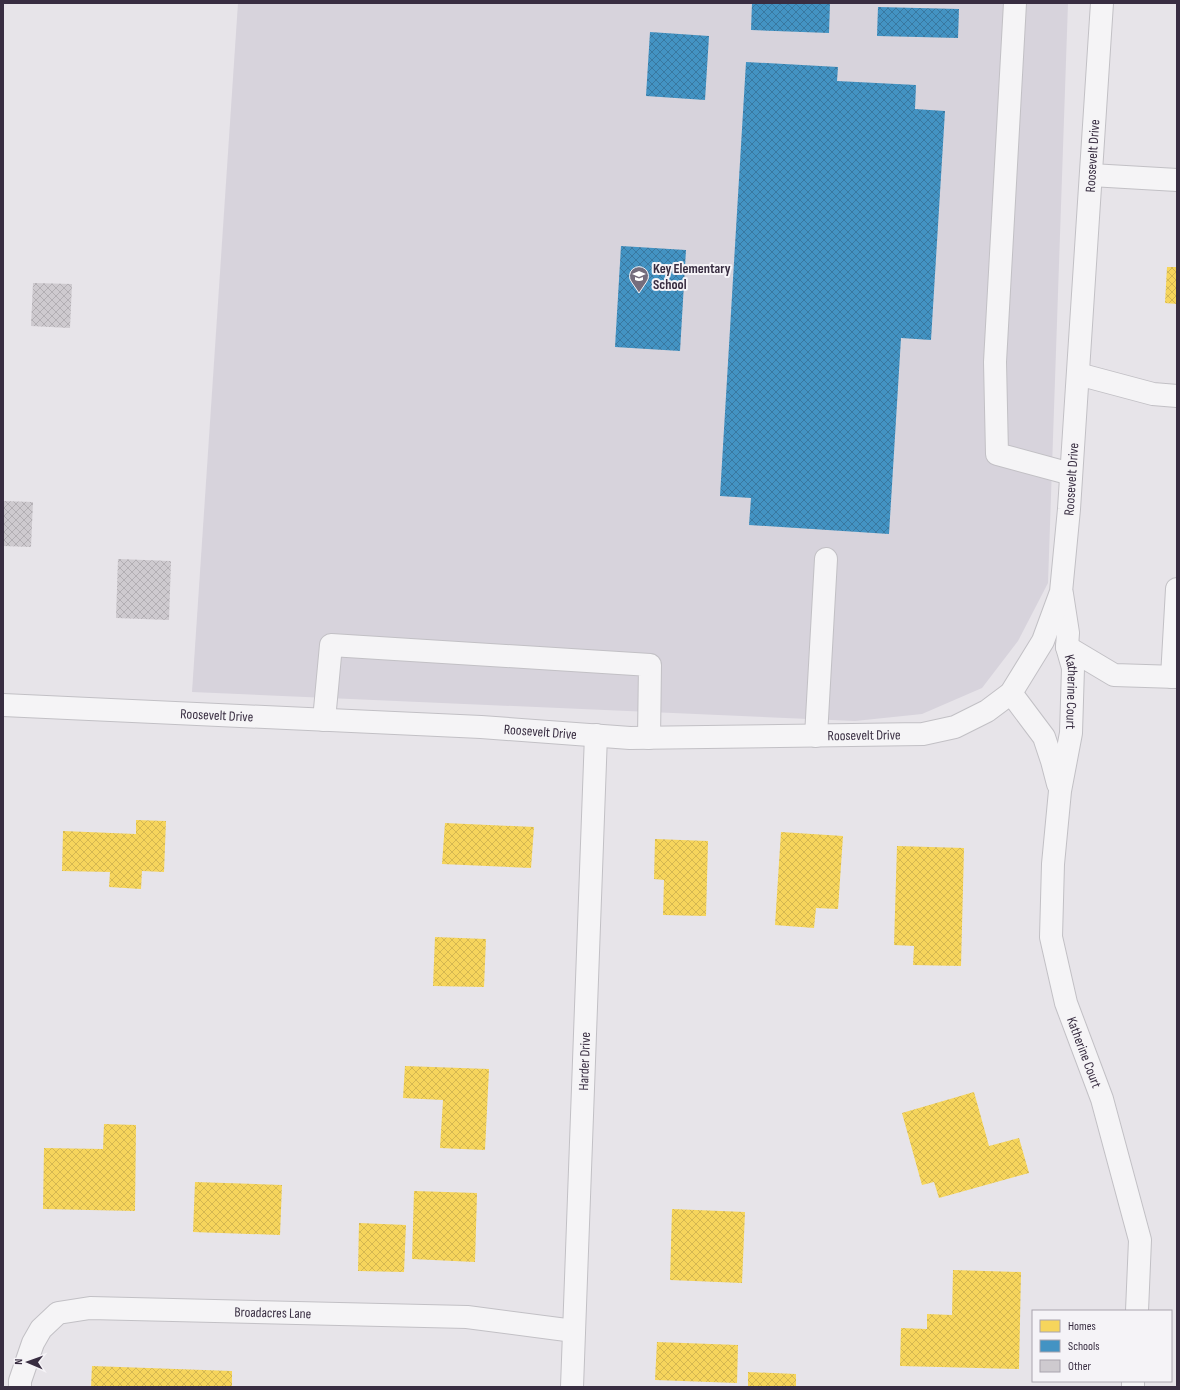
<svg xmlns="http://www.w3.org/2000/svg" width="1180" height="1390" font-family="'Sofia Sans Condensed',sans-serif">
<style>
.built{fill:#d7d3dc}
.homes{fill:url(#homes-cross-hatch)}
.schools{fill:url(#schools-cross-hatch)}
.building{fill:url(#building-cross-hatch)}
.lines{fill:none;stroke-linecap:round;stroke-linejoin:round}
.minor-casing{stroke:#c2c0c5;stroke-width:24}
.minor{stroke:#f5f4f6;stroke-width:22}
.labels{text-anchor:middle;dominant-baseline:central;stroke-width:4;stroke-linejoin:round;paint-order:stroke}
.street-label{font-size:14px;fill:#382d41;stroke:#f5f3f7}
.poi-label{font-size:14px;font-weight:bold;fill:#382d41;stroke:#f5f3f7;text-anchor:start}
</style>
<defs>
<pattern id="homes-cross-hatch" width="8" height="8" patternUnits="userSpaceOnUse"><rect width="8" height="8" fill="#f6d55c"/><path d="M0 0l8 8M0 8l8-8" fill="none" stroke="#d4b751"/></pattern>
<pattern id="schools-cross-hatch" width="8" height="8" patternUnits="userSpaceOnUse"><rect width="8" height="8" fill="#4393c3"/><path d="M0 0l8 8M0 8l8-8" fill="none" stroke="#3978a0"/></pattern>
<pattern id="building-cross-hatch" width="8" height="8" patternUnits="userSpaceOnUse"><rect width="8" height="8" fill="#cecacf"/><path d="M0 0l8 8M0 8l8-8" fill="none" stroke="#b2aeb3"/></pattern>
</defs>
<rect width="100%" height="100%" fill="#e7e4e9"/>
<path class="built" d="M238,3H1068L1048,583L1018,641L982,688L922,714L855,721L192,692Z"/>
<g class="homes">
<path d="M1167,267H1177V304L1165,303Z"/>
<path d="M136,820L166,821L164,872L142,871L141,889L109,887L110,872L62,871L63,831L136,834Z"/>
<path d="M445,823L534,827L531,868L442,864Z"/>
<path d="M781,832L843,836L838,909L816,908L814,928L775,925Z"/>
<path d="M655,839L708,841L706,916L663,915L664,880L654,879Z"/>
<path d="M897,846L964,848L961,966L913,965L914,946L894,945Z"/>
<path d="M435,937L486,939L484,987L433,986Z"/>
<path d="M405,1066L489,1069L485,1150L440,1148L443,1100L403,1098Z"/>
<path d="M974,1092L989,1146L1019,1138L1029,1173L939,1198L934,1182L922,1185L902,1113Z"/>
<path d="M104,1124L136,1125L135,1211L43,1209L44,1148L103,1149Z"/>
<path d="M195,1182L282,1185L280,1235L193,1232Z"/>
<path d="M414,1191L477,1193L475,1262L412,1259Z"/>
<path d="M672,1209L745,1212L742,1283L670,1280Z"/>
<path d="M359,1223L406,1225L404,1272L358,1271Z"/>
<path d="M953,1270L1021,1272L1019,1369L900,1366L901,1328L927,1329V1314L952,1315Z"/>
<path d="M657,1342L738,1345L737,1383L655,1380Z"/>
<path d="M92,1366L232,1371V1387H91Z"/>
<path d="M748,1372L796,1374V1387H748Z"/>
</g>
<g class="schools">
<path d="M752,3H830L829,33L751,30Z"/>
<path d="M878,7L959,9L958,38L877,36Z"/>
<path d="M650,32L709,36L705,100L646,96Z"/>
<path d="M746,62L838,67L837,81L916,85L915,109L945,111L931,340L901,338L889,534L749,525L751,498L720,496Z"/>
<path d="M621,246L686,250L680,351L615,347Z"/>
</g>
<g class="building">
<path d="M33,283L72,284L70,328L31,326Z"/>
<path d="M3,501L33,502L31,547L3,546Z"/>
<path d="M118,559L171,561L169,620L116,618Z"/>
</g>
<g class="lines">
<g class="minor-casing">
<g id="minor">
<path d="M1015,3L995,362L997,454L1071,474"/>
<path d="M1091,175L1177,180"/>
<path d="M1078,374L1153,394L1177,396"/>
<path id="s1" d="M1062,594L1068,633L1067,647L1073,668L1071,733L1060,791L1053,864L1051,937L1066,1003L1102,1099L1140,1240L1137,1311"/>
<path d="M1067,647L1114,675L1177,677"/>
<path d="M1172,677L1177,589"/>
<path d="M1011,693L1044,737L1052,761L1058,784"/>
<path id="s2" d="M3,705L481,727L630,738L923,734L955,727L987,711L1011,693L1043,641L1061,592L1069,509L1102,3"/>
<path d="M324,720L331,645L650,665L649,738"/>
<path d="M816,736L826,559"/>
<path id="s3" d="M20,1387V1381L33,1343L41,1329L58,1313L90,1308L467,1317L574,1331"/>
<path id="s4" d="M572,1387L596,735"/>
<path d="M1133,1387V1381"/>
</g>
</g>
<use href="#minor" class="minor"/>
</g>
<defs>
<g id="school-pin" transform="scale(1)"><path d="M0 17L-7.5 6A9.5 9.5 0 1 1 7.5 6Z" fill="#756d7c" stroke="#f5f3f7"/><path d="M0-5L7-2L0 1L-7-2ZM-4 1L0 2.5L4 1V4Q0 6-4 4Z" fill="#fff"/></g>
</defs>
<g fill-rule="evenodd">
<use href="#school-pin" x="639" y="276"/>
</g>
<g class="labels">
<g class="street-label">
<text stroke="none"><textPath href="#s2" startOffset="1570">Roosevelt Drive</textPath></text>
<text stroke="none"><textPath href="#s2" startOffset="1246">Roosevelt Drive</textPath></text>
<text stroke="none"><textPath href="#s1" startOffset="99">Katherine Court</textPath></text>
<text stroke="none"><textPath href="#s2" startOffset="214">Roosevelt Drive</textPath></text>
<text stroke="none"><textPath href="#s2" startOffset="538">Roosevelt Drive</textPath></text>
<text stroke="none"><textPath href="#s2" startOffset="862">Roosevelt Drive</textPath></text>
<text stroke="none"><textPath href="#s1" startOffset="466">Katherine Court</textPath></text>
<text stroke="none"><textPath href="#s4" startOffset="326">Harder Drive</textPath></text>
<text stroke="none"><textPath href="#s3" startOffset="301">Broadacres Lane</textPath></text>
</g>
<g class="poi-label">
<text x="653" y="268">Key Elementary<tspan x="653" dy="16">School</tspan></text>
</g>
</g>
<rect width="1180" height="1390" fill="none" stroke="#382d41" stroke-width="8"/>
<rect x="1032" y="1310" width="140" height="72" fill="#f5f3f7" stroke="#a9a4ae"/>
<rect x="1040" y="1320" width="20" height="12" fill="#f6d55c" stroke="#a9a4ae"/>
<text x="1068" y="1330" font-size="12" fill="#382d41">Homes</text>
<rect x="1040" y="1340" width="20" height="12" fill="#4393c3" stroke="#a9a4ae"/>
<text x="1068" y="1350" font-size="12" fill="#382d41">Schools</text>
<rect x="1040" y="1360" width="20" height="12" fill="#cecacf" stroke="#a9a4ae"/>
<text x="1068" y="1370" font-size="12" fill="#382d41">Other</text>
<g transform="translate(28 1362) rotate(272)" stroke="#f5f3f7" stroke-width="3" paint-order="stroke">
<path d="M0-3L7 15L0 10L-7 15Z" fill="#382d41"/>
<text y="-6" font-size="11" font-weight="bold" text-anchor="middle" fill="#382d41">N</text>
</g>
</svg>
